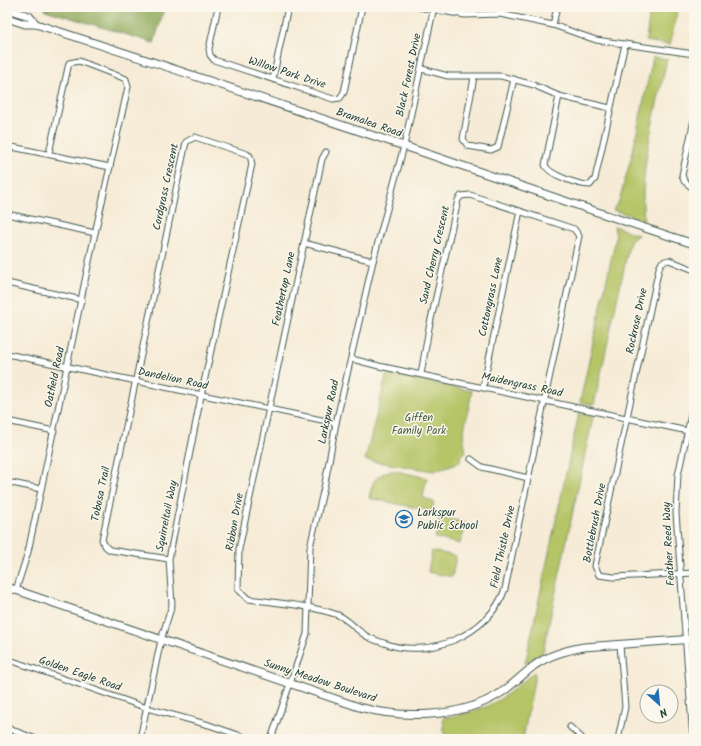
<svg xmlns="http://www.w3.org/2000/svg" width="701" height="746" font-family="Kalam,sans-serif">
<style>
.green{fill:#b5c466;stroke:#6a804d}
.forest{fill:#90aa5b;stroke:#587448}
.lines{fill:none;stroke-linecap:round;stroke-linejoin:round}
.street-casing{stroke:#3f574c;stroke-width:7}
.secondary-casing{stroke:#3f574c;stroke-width:9}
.street{stroke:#fff;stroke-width:5}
.secondary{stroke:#fff;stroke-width:7}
.labels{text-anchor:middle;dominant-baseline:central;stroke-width:3;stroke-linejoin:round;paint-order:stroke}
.street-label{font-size:11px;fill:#1f3d34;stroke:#fbf7ec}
.park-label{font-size:11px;fill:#445f40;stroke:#fbf7ec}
.poi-label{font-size:11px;fill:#1f3d34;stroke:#fbf7ec;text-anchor:start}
</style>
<rect width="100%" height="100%" fill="#fbf7ec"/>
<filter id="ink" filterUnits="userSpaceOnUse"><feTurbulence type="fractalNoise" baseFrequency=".025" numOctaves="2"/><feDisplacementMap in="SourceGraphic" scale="8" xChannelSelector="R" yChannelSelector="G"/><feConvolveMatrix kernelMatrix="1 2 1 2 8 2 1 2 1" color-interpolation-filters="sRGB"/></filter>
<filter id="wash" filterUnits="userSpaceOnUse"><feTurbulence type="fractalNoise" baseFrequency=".012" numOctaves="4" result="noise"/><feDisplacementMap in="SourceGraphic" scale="16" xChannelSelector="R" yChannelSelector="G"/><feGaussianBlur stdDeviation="0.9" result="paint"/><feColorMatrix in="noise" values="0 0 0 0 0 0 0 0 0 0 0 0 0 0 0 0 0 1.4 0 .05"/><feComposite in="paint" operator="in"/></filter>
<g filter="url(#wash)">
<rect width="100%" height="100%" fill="#f6ebd6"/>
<g class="green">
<path d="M653,7H678L670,45L646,41L650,11Z"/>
<path d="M653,57L667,59C657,108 638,170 644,220L613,210L619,201L632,155Z"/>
<path d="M614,226L638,235L630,241L594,405L580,402L616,237Z"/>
<path d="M387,373L472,391L463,435L466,452L461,455L460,462L434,471L365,460Z"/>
<path d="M579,413L593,417L543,652L525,664Z"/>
<path d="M389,471H396L427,478L423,496L424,498L434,502L432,511L369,498C373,482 372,478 389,471Z"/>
<path d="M440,517L465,523L460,544L435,538Z"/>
<path d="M432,551L456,556L452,577L428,572Z"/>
<path d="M534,672L535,675L523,739H445L443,718C490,710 499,702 534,672Z"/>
</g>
<path class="forest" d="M45,7H165L154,43L45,10Z"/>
</g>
<g filter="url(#ink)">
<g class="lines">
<g class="street-casing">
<g id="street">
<path d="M218,7L209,49L210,55L214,60L333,99L340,98L344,92L362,7"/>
<path d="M419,7L465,15L500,14L553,25L596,40L694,54"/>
<path d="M553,25L557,7"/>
<path d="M422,69L448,76H501L534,85"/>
<path d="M474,77L463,139L468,146L491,150L498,147L514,79"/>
<path d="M273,79L288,7"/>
<path d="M538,87L559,96L610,108"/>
<path d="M559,96L545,165C549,175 579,185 590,185L595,179L625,44"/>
<path d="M694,120L682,175L684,181L694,189"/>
<path d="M7,146L110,167"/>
<path d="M326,152L322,159L239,549L238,589L248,599C278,603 309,605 338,615C347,619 354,627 362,633C368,638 377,641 384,643C428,660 489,635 505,589L579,236L574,229L470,195L461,196L458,200L429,328L421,374"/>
<path d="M7,214L95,233"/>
<path d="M304,243L373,261"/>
<path d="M694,270L669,260L662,262L659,268L595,566L599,575L614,577L694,573"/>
<path d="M7,283L82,300"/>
<path d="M7,354L336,423"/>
<path d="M352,359L379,366L688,431"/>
<path d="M483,387L520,211"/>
<path d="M7,421L54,431"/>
<path d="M471,459L482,467L528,478"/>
<path d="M7,482L41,489"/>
<path d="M16,590L28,552L95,233L128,87L126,79L79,61L69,63L49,153"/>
<path d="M7,659L147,708L209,725L250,739"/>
<path d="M570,727L583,739"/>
<path d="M7,728L36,739"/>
<path d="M140,739L161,640L172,605L169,559L201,396L252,164L250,156L247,154L195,137L186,142L102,540L106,547L110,550L169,559"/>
<path d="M271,739L307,634L310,547L325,483L336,423L373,261L404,146L434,7"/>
<path d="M618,739L625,707L620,645"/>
<path d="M693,739L676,513L678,475L694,401"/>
</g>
</g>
<g class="secondary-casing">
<g id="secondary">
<path d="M7,9L29,16L36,24"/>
<path d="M7,18L25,24H36C160,64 283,105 407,147C502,179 598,213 694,244"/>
<path d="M7,587L359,707C402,719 461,718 499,694C512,686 523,674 535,665C549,655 567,650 584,647L694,639"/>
</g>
</g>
<use href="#street" class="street"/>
<use href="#secondary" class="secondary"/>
</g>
</g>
<defs>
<g id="school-ring" transform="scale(0.9)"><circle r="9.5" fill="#fbf7ec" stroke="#1f6fb2" stroke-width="1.5"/><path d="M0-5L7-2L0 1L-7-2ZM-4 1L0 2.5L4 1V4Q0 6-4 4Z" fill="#1f6fb2"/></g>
</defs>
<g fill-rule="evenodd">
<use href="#school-ring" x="404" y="519"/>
</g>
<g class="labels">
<g class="street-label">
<text transform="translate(287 73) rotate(18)">Willow Park Drive</text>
<text transform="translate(409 75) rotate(-78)">Black Forest Drive</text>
<text transform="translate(369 123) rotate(19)">Bramalea Road</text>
<text transform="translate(166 187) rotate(-78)">Cordgrass Crescent</text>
<text transform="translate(435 255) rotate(-77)">Sand Cherry Crescent</text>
<text transform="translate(284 289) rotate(-78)">Feathertop Lane</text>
<text transform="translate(491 297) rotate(-78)">Cottongrass Lane</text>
<text transform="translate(637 321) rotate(-78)">Rockrose Drive</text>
<text transform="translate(55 377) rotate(-78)">Oatfield Road</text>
<text transform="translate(173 379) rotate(12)">Dandelion Road</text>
<text transform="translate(522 385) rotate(12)">Maidengrass Road</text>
<text transform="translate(329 412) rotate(-78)">Larkspur Road</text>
<text transform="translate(101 494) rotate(-78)">Tobosa Trail</text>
<text transform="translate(167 516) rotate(-79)">Squirreltail Way</text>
<text transform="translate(235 522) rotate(-80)">Ribbon Drive</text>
<text transform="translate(595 523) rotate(-79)">Bottlebrush Drive</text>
<text transform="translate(669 544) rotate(-93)">Feather Reed Way</text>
<text transform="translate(503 547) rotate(-78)">Field Thistle Drive</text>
<text transform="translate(80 674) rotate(19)">Golden Eagle Road</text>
<text transform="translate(320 681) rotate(18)">Sunny Meadow Boulevard</text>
</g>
<g class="park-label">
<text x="419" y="418">Giffen<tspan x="419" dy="13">Family Park</tspan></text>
</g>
<g class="poi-label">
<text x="417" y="513">Larkspur<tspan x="417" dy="13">Public School</tspan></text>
</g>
</g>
<rect width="701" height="746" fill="none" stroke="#fbf7ec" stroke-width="24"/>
<g transform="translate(659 704) rotate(153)"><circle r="19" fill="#fbf7ec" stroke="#a3ada2"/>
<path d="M0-3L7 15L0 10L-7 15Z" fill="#1f6fb2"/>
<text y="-6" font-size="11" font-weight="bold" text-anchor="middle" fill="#1f3d34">N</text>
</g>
</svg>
